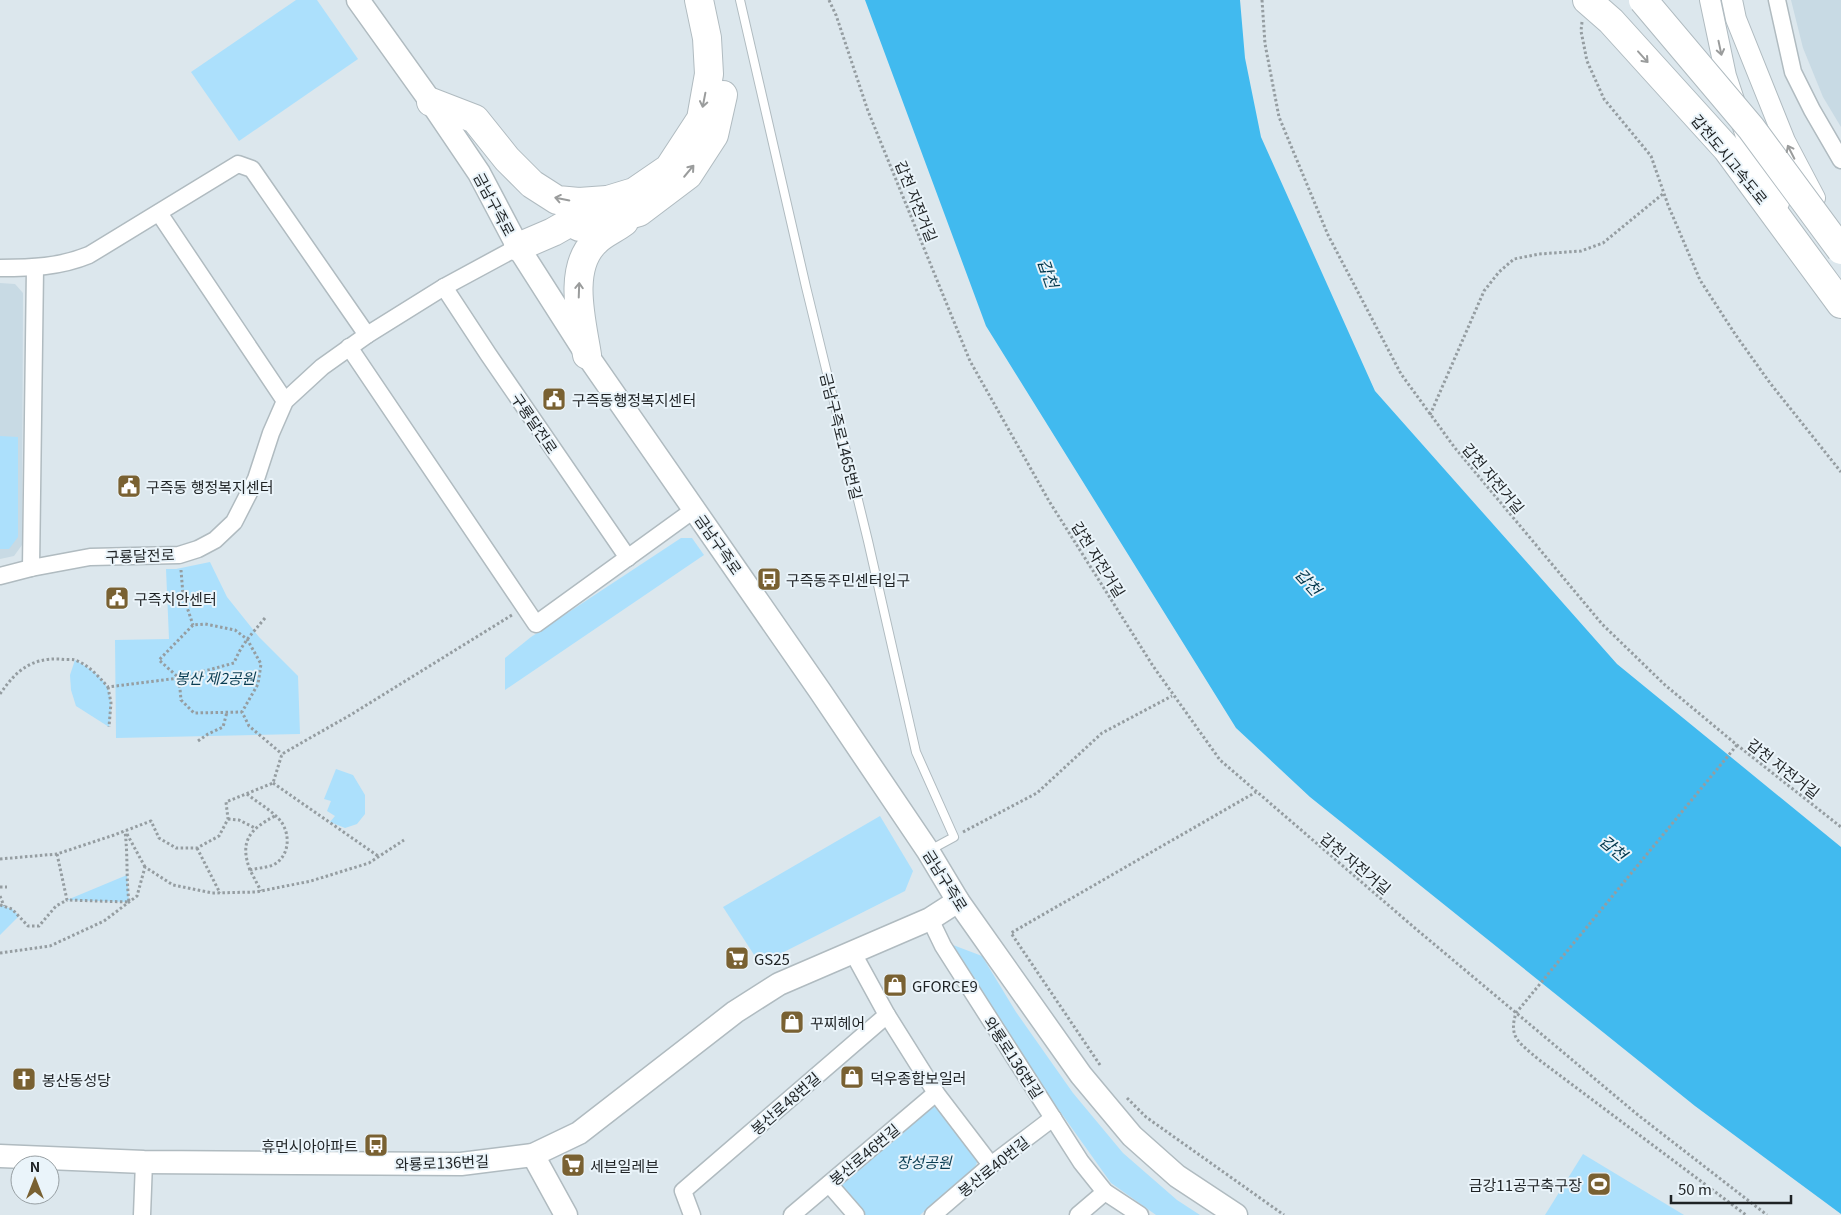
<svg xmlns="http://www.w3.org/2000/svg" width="1841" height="1215" font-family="Georgia,'Noto Sans KR',serif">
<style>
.built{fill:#c8dae4}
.green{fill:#ace0fc}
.water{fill:#41baef}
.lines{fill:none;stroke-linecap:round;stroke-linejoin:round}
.service-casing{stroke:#b0bbc0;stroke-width:10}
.minor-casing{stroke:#b0bbc0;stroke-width:19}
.tertiary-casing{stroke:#b0bbc0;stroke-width:22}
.secondary-casing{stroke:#b0bbc0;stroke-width:25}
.trunk-casing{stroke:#b0bbc0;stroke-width:30}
.path{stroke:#959da1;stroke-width:3;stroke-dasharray:2.5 2.5;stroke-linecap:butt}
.service{stroke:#fff;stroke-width:8}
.minor{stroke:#fff;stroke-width:16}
.tertiary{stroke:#fff;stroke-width:20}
.secondary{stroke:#fff;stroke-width:22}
.trunk{stroke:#fff;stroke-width:28}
.trunk-bridge-casing{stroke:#b0bbc0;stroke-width:30;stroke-linecap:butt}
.trunk-bridge{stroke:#fff;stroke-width:28}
.oneway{stroke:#9a9c9c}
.labels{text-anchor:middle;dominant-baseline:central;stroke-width:4;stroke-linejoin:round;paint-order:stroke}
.street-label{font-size:15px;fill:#1e2224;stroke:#eaf4fa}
.poi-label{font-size:15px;fill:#1e2224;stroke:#eaf4fa;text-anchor:start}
.park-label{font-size:15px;font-style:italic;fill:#093d53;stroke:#eaf4fa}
.water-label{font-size:16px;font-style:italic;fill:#00364b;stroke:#eaf4fa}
</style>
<rect width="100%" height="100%" fill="#dce7ed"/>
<g class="built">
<path d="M1791,0H1841V127L1823,97L1803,48Z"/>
<path d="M0,283L15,284L23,293L22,545L14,556L0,559Z"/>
</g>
<g class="green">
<path d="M296,0H317L358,59L239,141L191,72Z"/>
<path d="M0,436L18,437V537L9,549H0Z"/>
<path d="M681,538H692L704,555L505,690V658L531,637Z"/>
<path d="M210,562L227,597L259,637L298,676L300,734L116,738L115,640L169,639L166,569H176Z"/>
<path d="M75,660C108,679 115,689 109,727L76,706L71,690L70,675Z"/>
<path d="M336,769L353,775L365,795V814L357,824L345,828L330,822L335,816L327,811L331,801L324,799Z"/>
<path d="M880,816L913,871L905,891L760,964L723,907Z"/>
<path d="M127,875L129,902L67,900Z"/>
<path d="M0,905L12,909L19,916L0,935Z"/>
<path d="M953,945L982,956L1016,1012L1073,1093L1123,1153L1177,1200L1200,1215H1156L1111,1183L1049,1096Z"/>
<path d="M931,1105L939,1106L979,1158L975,1167L920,1215H864L842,1191L843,1182Z"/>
<path d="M1583,1154L1684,1215H1545Z"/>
</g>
<path class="water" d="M865,0H1240L1245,58L1261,137L1375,391L1617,664L1841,847V1214L1695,1106L1310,797L1236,728L986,326Z"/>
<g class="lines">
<g class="service-casing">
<path id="service" d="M740,0L806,287L868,541L916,752L954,837L930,850"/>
</g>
<g class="minor-casing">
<g id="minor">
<path d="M1777,0L1793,72L1812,110L1841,160"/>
<path d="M159,213L285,401"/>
<path d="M0,268C31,268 60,267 89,255L238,164L252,169L367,335"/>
<path d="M444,287L488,354L628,558"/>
<path d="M349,347L536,624L695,509"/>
<path d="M31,568L35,268"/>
<path d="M0,576L31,568L90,557L179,555L198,549L215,540L234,522L256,479L271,433L285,401L322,367L367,335L444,287L518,247"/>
<path d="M930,919L943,946L1081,1162L1105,1192L1140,1215"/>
<path d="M853,953L887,1015L936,1093L991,1165"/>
<path d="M829,1184L856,1215"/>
<path d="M142,1215L144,1162"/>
<path d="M692,1215L683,1191L887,1015"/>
<path d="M792,1215L936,1093"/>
<path d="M933,1215L991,1165L1053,1118"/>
<path d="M1078,1215L1105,1192"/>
</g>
</g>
<g class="tertiary-casing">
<g id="tertiary">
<path d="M1710,0L1726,76L1750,148L1779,203"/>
<path d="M1732,0L1736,19L1785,141L1815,198"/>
</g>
</g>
<g class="secondary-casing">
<g id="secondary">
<path d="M358,0L431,102L479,173L518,247L587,355L820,691L928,851L958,901L1081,1075L1132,1136L1177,1176L1236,1215"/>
<path d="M533,1155L566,1215"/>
<path d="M0,1156L144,1162L461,1164L533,1155L579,1133L735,1012L779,984L930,919L958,901"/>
</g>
</g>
<g class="trunk-casing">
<g id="trunk">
<path d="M1587,0L1611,21L1727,149L1841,304"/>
<path d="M431,102L475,119L507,159L532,184L557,200L579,202L607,200"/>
<path d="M579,227L618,218L639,212L688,175L714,135L723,95"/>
<path d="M518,247L553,232L611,199L634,192L669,168L701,119L709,74L707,38L699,0"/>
<path d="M587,355C582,322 567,269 595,242C602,234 615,229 624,222"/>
</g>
</g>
<g class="path">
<path d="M829,0L836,15L868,111L970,361L1049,501L1153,666L1220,760L1416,929L1638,1115L1767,1215"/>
<path d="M1262,0L1265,44L1279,117L1328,235L1401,374L1455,448L1602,624L1665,685L1737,745L1841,827"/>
<path d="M1582,22L1581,31L1587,61L1604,99L1651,156L1668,205L1700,280L1735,334L1770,383L1841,472"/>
<path d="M1430,415L1484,291L1499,272L1514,259L1539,254L1581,251L1603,243L1664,193"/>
<path d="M181,570L183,595L193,625"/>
<path d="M265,618C252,634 242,643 234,663L179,678L159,660L193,625L205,624L235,630L247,639L261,664L258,684L242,712L249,726L282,754"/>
<path d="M108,687L111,703L109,727"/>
<path d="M0,694C16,671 30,658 60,659C65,660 71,659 75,660C89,665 99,677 108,687L179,678L181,700L194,713L242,712"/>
<path d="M198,741L208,734L223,727L227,712"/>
<path d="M1737,745L1516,1013C1508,1038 1520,1043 1538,1059L1746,1215"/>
<path d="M273,783L378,856"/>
<path d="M247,794C257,802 269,809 278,818C291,831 291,856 273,865C266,868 257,868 250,870L261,891"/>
<path d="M228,819L239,820L255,828"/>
<path d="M963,832L1037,793L1102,733L1172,696"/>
<path d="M127,834L145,867"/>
<path d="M197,848L220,893"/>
<path d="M57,854L67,900L129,902C126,878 128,855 125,831"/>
<path d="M0,859L57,854L114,835L151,821L159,838L176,848H197L219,836L228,819L226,802L273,783L282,754L352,714L512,615"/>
<path d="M250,870C239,841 250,829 275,816"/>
<path d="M0,887H7"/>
<path d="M0,896L4,906"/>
<path d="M0,905L12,909L28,926H39L56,906L67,900"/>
<path d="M0,953L50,946L104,921L137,896L145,867L173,885L212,893L256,892L311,881L369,863L404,840"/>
<path d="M1100,1065L1011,933L1256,792"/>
<path d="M1127,1098L1146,1117L1284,1215"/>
</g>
<use href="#service" class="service"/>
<use href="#minor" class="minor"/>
<use href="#tertiary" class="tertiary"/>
<use href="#secondary" class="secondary"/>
<use href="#trunk" class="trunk"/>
<g class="trunk-bridge-casing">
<path id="trunk-bridge" d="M1643,0L1751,128L1841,250"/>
</g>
<use href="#trunk-bridge" class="trunk-bridge"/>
</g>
<defs><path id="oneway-shaft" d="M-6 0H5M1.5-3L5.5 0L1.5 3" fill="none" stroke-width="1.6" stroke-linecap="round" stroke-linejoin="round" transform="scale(1.25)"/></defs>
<g class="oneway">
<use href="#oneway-shaft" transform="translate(1720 48) rotate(78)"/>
<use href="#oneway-shaft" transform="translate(1643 57) rotate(48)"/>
<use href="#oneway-shaft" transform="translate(704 100) rotate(101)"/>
<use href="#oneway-shaft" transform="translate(1791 152) rotate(-117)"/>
<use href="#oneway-shaft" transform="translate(689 171) rotate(-50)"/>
<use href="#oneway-shaft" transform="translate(562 199) rotate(-169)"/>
<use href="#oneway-shaft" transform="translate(579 290) rotate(-88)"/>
</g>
<defs>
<g id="civic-square" transform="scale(1.25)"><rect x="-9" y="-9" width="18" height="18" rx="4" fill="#796132" stroke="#eaf4fa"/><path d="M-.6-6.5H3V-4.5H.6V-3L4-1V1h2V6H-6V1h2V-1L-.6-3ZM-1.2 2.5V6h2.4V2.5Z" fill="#fff"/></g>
<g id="bus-square" transform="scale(1.25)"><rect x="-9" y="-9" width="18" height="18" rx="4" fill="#796132" stroke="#eaf4fa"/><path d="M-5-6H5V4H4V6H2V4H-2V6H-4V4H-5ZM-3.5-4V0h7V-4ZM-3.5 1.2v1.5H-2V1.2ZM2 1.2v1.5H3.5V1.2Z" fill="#fff"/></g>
<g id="supermarket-square" transform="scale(1.25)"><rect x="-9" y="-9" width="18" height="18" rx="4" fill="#796132" stroke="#eaf4fa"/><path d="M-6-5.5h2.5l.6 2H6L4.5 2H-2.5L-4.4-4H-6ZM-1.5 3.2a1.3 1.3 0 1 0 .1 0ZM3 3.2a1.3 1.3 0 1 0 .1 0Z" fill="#fff"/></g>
<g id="shop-square" transform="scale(1.25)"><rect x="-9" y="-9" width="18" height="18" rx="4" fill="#796132" stroke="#eaf4fa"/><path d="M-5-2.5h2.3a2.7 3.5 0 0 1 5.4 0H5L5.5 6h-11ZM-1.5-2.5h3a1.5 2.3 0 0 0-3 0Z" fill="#fff"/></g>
<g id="church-square" transform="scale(1.25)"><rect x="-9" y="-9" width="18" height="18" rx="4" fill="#796132" stroke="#eaf4fa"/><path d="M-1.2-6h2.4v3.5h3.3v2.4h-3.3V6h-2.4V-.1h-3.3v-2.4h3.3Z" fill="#fff"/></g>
<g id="stadium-square" transform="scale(1.25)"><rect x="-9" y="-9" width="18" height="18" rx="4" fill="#796132" stroke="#eaf4fa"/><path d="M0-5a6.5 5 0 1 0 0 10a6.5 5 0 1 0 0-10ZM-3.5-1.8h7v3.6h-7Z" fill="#fff"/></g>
</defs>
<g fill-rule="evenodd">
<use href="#civic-square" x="554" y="399"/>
<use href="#civic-square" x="129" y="486"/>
<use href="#bus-square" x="769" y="579"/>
<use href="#civic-square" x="117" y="598"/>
<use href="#supermarket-square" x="737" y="958"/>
<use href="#shop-square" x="895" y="985"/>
<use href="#shop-square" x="792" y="1022"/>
<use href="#shop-square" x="852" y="1077"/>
<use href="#church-square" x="24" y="1079"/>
<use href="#bus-square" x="376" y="1145"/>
<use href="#supermarket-square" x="573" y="1165"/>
<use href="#stadium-square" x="1599" y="1184"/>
</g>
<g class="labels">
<g class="street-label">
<text transform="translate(1730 159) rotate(51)">갑천도시고속도로</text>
<text transform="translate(917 201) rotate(68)">갑천 자전거길</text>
<text transform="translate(495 204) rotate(62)">금남구즉로</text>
<text transform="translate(535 423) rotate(56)">구룡달전로</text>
<text transform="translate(842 436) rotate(76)">금남구즉로1465번길</text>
<text transform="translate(1494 478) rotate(50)">갑천 자전거길</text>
<text transform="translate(719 544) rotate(55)">금남구즉로</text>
<text transform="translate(140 555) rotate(-2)">구룡달전로</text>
<text transform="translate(1099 559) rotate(58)">갑천 자전거길</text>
<text transform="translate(1784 768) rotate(38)">갑천 자전거길</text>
<text transform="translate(1356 863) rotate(40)">갑천 자전거길</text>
<text transform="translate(946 880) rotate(58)">금남구즉로</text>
<text transform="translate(1014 1057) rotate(57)">와룡로136번길</text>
<text transform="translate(785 1103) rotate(-41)">봉산로48번길</text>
<text transform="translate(864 1154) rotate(-40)">봉산로46번길</text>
<text transform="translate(442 1162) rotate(-2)">와룡로136번길</text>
<text transform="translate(993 1166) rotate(-39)">봉산로40번길</text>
</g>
<g class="poi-label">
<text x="572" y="399">구즉동행정복지센터</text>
<text x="146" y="486">구즉동 행정복지센터</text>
<text x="786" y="579">구즉동주민센터입구</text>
<text x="134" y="598">구즉치안센터</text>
<text x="754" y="958">GS25</text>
<text x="912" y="985">GFORCE9</text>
<text x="810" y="1022">꾸찌헤어</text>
<text x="870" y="1077">덕우종합보일러</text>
<text x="42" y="1079">봉산동성당</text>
<text x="358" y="1145" text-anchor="end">휴먼시아아파트</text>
<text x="590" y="1165">세븐일레븐</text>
<text x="1582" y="1184" text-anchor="end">금강11공구축구장</text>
</g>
<g class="park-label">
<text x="215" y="677">봉산 제2공원</text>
<text x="924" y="1161">장성공원</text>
</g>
<g class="water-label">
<text transform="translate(1049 273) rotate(71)">갑천</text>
<text transform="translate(1309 581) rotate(48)">갑천</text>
<text transform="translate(1614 847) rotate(40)">갑천</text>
</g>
</g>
<g transform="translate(35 1180)"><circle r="24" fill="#eaf4fa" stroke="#98a0a4"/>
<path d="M0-4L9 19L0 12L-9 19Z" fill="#796132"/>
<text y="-8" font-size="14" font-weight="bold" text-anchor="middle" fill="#1e2224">N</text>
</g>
<path d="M1671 1195v8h120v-8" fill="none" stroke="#1e2224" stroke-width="2.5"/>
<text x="1678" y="1195" font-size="15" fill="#1e2224" stroke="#eaf4fa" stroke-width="4" paint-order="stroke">50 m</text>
</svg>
